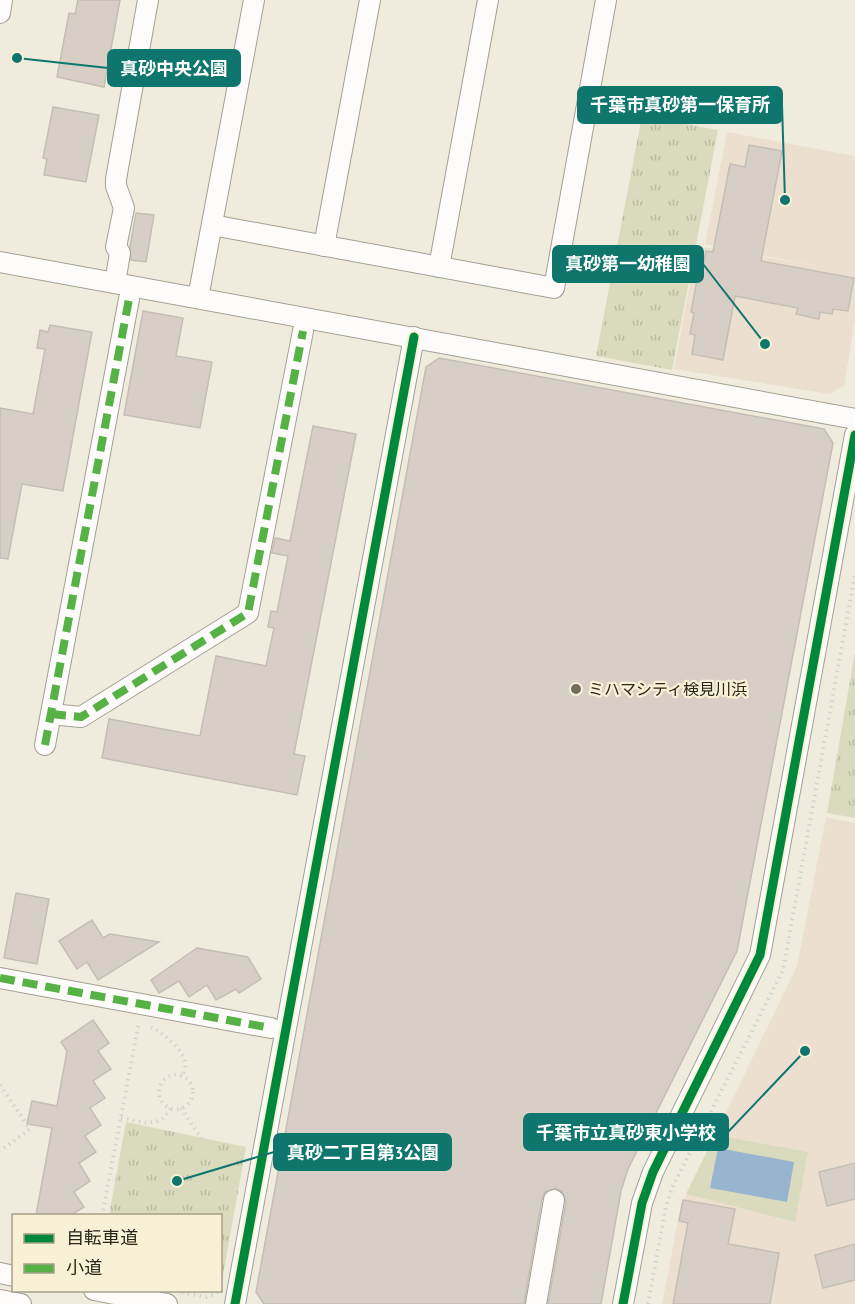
<svg xmlns="http://www.w3.org/2000/svg" width="855" height="1304" font-family="'PT Sans Narrow','Noto Sans JP',sans-serif">
<style>
.education{fill:#ecdfd0}
.grass{fill:#dadabf}
.park{fill:url(#park-tufts)}
.water{fill:#98b5d0}
.building{fill:#d7cfc6;stroke:#c5beb5;stroke-width:1.5}
.lines{fill:none;stroke-linecap:round;stroke-linejoin:round}
.minor-casing{stroke:#a3a094;stroke-width:22}
.path{stroke:#d3d2ce;stroke-width:4;stroke-dasharray:1.5 4.5;stroke-linecap:butt}
.minor{stroke:#fdfcfa;stroke-width:20}
.quiet{stroke:#56b245;stroke-width:8;stroke-dasharray:15 8;stroke-linecap:butt}
.cycleway-casing{stroke:#f8f1d5;stroke-width:13}
.cycleway{stroke:#00873e;stroke-width:9}
.poi-dot{fill:#6f6c60;stroke:#f8f1d5;stroke-width:2}
.labels{text-anchor:middle;dominant-baseline:central;stroke-width:4.5;stroke-linejoin:round;paint-order:stroke}
.poi-label{font-size:16px;fill:#29271c;stroke:#f8f1d5;text-anchor:start}
.leader{fill:none;stroke:#0f766e;stroke-width:2}
.callout-dot{fill:#0f766e;stroke:#f8f1d5;stroke-width:2}
.callout{fill:#0f766e;stroke:#0f766e;stroke-width:2}
.callout-label{font-size:18px;text-anchor:middle;font-weight:bold;fill:#fff}
</style>
<defs>
<pattern id="park-tufts" width="24" height="20" patternUnits="userSpaceOnUse" patternTransform="scale(1.5)"><rect width="24" height="20" fill="#dadabf"/><path d="M3 7l-1-3M5 7V3M7 7l1-3M15 17l-1-3M17 17v-4M19 17l1-3" fill="none" stroke="#bbbba4"/></pattern>
</defs>
<rect width="100%" height="100%" fill="#f0ecdd"/>
<g class="education">
<path d="M727,132L855,156V319L844,386L829,394L674,369L697,246L816,266L705,244Z"/>
<path d="M826,817L855,823V1304H662L681,1205L797,966Z"/>
</g>
<path class="grass" d="M715,1135L808,1152L795,1222L686,1194Z"/>
<g class="park">
<path d="M642,116L718,130L672,370L596,356Z"/>
<path d="M855,652V818L827,813Z"/>
<path d="M126,1122L246,1147L221,1286L220,1216L109,1215Z"/>
</g>
<path class="water" d="M718,1148L794,1162L787,1202L710,1188Z"/>
<g class="building">
<path d="M78,0H120L104,87L57,77L69,13L75,14Z"/>
<path d="M53,107L99,115L86,182L44,175L47,159L43,158Z"/>
<path d="M749,145L782,151L761,261L854,278L848,311L833,309L832,314L820,312L819,319L796,314L798,308L735,296L723,360L692,354L695,335L690,334L694,313L691,312L698,275H701L706,251L713,252L730,164L745,167Z"/>
<path d="M136,213L154,215L146,262L131,260L130,246Z"/>
<path d="M143,311L183,318L176,356L212,362L200,428L124,415Z"/>
<path d="M50,325L92,332L63,491L22,484L8,559L0,558V408L33,414L45,349L37,348L40,330L48,332Z"/>
<path d="M439,358L824,429L833,443L737,951L628,1169L621,1191L601,1304H548L566,1202L562,1191L555,1188L545,1192L542,1198L524,1304H264L256,1292L426,367Z"/>
<path d="M313,426L356,434L294,754L305,756L297,795L102,758L109,719L200,736L216,656L266,666L274,628L268,627L271,611L277,612L288,556L272,553L275,538L290,541Z"/>
<path d="M16,893L49,899L37,964L4,958Z"/>
<path d="M92,920L103,938L110,934L159,942L98,980L87,962L77,969L59,941Z"/>
<path d="M197,948L248,957L261,979L239,993L236,989L216,1000L207,985L189,997L179,981L159,993L151,980Z"/>
<path d="M93,1020L109,1043L98,1051L111,1069L93,1081L105,1098L90,1108L101,1125L85,1136L96,1152L79,1163L90,1181L74,1192L84,1207L71,1215H36L52,1128L27,1124L32,1101L57,1106L67,1051L61,1042Z"/>
<path d="M855,1163V1199L827,1206L819,1172Z"/>
<path d="M683,1200L735,1209L728,1244L779,1253L770,1304H673L688,1223L679,1221Z"/>
<path d="M855,1244V1280L823,1288L815,1255Z"/>
</g>
<g class="lines">
<g class="minor-casing">
<g id="minor">
<path d="M0,13L2,0"/>
<path d="M212,225L554,288L606,0"/>
<path d="M324,246L370,0"/>
<path d="M0,262L855,419"/>
<path d="M439,267L488,0"/>
<path d="M115,283L120,253L116,247L124,208L116,186V179L148,0"/>
<path d="M198,298L254,0"/>
<path d="M51,714L81,717L248,613L303,331"/>
<path d="M45,745L129,299"/>
<path d="M0,978L271,1028"/>
<path d="M0,1273L14,1276"/>
<path d="M94,1290L167,1304"/>
<path d="M0,1300L21,1304"/>
<path d="M235,1304L414,337"/>
<path d="M536,1304L554,1200"/>
<path d="M623,1304L642,1203L653,1172L760,955L855,435"/>
</g>
</g>
<g class="path">
<path d="M151,1027C162,1032 183,1049 185,1062C186,1067 184,1072 182,1076"/>
<circle cx="176" cy="1092" r="17"/>
<path d="M0,1085L30,1129L0,1151"/>
<path d="M181,1108L203,1141"/>
<path d="M121,1118C141,1121 159,1130 171,1108"/>
<path d="M102,1216L139,1022"/>
<path d="M182,1292L206,1297L218,1293"/>
<path d="M648,1304L666,1206L673,1186L783,970L855,574"/>
</g>
<use href="#minor" class="minor"/>
<g class="quiet">
<path d="M51,714L81,717L248,613L303,331"/>
<path d="M45,745L129,299"/>
<path d="M0,978L271,1028"/>
</g>
<g class="cycleway-casing">
<g id="cycleway">
<path d="M235,1304L414,337"/>
<path d="M623,1304L642,1203L653,1172L760,955L855,435"/>
</g>
</g>
<use href="#cycleway" class="cycleway"/>
</g>
<circle class="poi-dot" cx="576" cy="689" r="6"/>
<g class="labels">
<g class="poi-label">
<text x="588" y="689">ミハマシティ検見川浜</text>
</g>
</g>
<path class="leader" d="M17 58L108 68M785 200L782 105M765 344L703 264M805 1051L728 1132M177 1181L274 1152"/>
<g class="callout-dot">
<circle cx="17" cy="58" r="6"/>
<circle cx="785" cy="200" r="6"/>
<circle cx="765" cy="344" r="6"/>
<circle cx="805" cy="1051" r="6"/>
<circle cx="177" cy="1181" r="6"/>
</g>
<g class="callout">
<rect x="108" y="50" width="132" height="36" rx="6"/>
<rect x="578" y="87" width="204" height="36" rx="6"/>
<rect x="553" y="246" width="150" height="36" rx="6"/>
<rect x="524" y="1114" width="204" height="36" rx="6"/>
<rect x="274" y="1134" width="177" height="36" rx="6"/>
</g>
<g class="callout-label">
<text x="174" y="75">真砂中央公園</text>
<text x="680" y="111">千葉市真砂第一保育所</text>
<text x="628" y="270">真砂第一幼稚園</text>
<text x="626" y="1139">千葉市立真砂東小学校</text>
<text x="363" y="1159">真砂二丁目第3公園</text>
</g>
<rect x="12" y="1214" width="210" height="78" fill="#f8f1d5" stroke="#a5a08b" stroke-width="1.5"/>
<rect x="24" y="1234" width="30" height="9" fill="#00873e" stroke="#a5a08b" stroke-width="1.5"/>
<text x="66" y="1244" font-size="18" fill="#29271c">自転車道</text>
<rect x="24" y="1264" width="30" height="9" fill="#56b245" stroke="#a5a08b" stroke-width="1.5"/>
<text x="66" y="1274" font-size="18" fill="#29271c">小道</text>
</svg>
